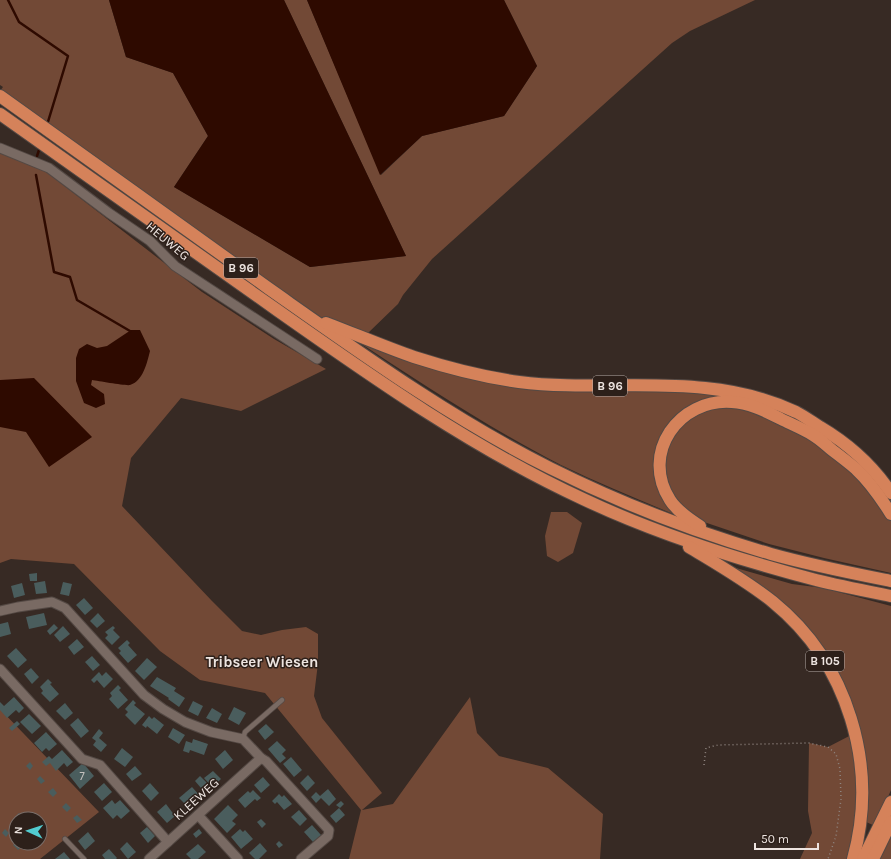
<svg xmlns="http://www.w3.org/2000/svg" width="891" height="859" font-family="Karla,sans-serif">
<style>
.green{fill:#724936;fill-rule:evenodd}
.water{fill:#2e0a00}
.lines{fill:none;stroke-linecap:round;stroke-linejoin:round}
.stream{stroke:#2e0a00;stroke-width:2.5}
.building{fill:#4a5d5d}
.lane-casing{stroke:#544944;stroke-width:6}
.street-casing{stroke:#544944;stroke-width:11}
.highway-casing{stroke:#544944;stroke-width:14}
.path{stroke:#8f847f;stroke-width:1.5;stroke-dasharray:1 3;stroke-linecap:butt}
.lane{stroke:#796a63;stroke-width:4.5}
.street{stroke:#796a63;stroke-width:9}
.highway{stroke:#d5825a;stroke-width:12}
.labels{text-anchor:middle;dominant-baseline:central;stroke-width:3;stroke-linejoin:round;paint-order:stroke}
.number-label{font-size:11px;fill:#c4c2bf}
.shield{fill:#2d201a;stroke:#b3a9a5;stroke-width:1}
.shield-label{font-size:12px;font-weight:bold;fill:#ede4e0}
.street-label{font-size:13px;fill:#ede4e0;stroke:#2d201a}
.quarter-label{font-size:15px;font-weight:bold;fill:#ede4e0;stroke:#2d201a}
</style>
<rect width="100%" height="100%" fill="#372a24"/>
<g class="green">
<path d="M0,0H109L126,57L173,73L208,136L174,187L310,267L406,256L284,0H307L381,175L422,136L504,116L537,66L504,0H755L690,31L672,43L432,259L403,295L398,304L368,333L306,315L0,91L3,87L0,85Z"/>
<path d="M0,151L45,171L202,292L274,339L326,369L241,411L181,398L131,458L122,506L212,601L242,631L261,635L282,630L306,627L318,634V663L314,696L322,718L382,793L362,810L393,804L470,697L477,733L499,756L548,768L603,814L600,859H349L361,810L265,693L200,680L160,651L74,564L11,559L0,563Z"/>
<path d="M348,335L454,373L725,395L784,412L835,441L883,487L891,499V508L809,428L711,399L659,442L674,512L673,514C636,498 598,483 561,465C487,427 418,381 348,335Z"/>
<path d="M724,405L756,411L815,440L865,483L886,512L891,521V573L824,558L769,544L701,521L680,508L666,486L665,445L685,418Z"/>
<path d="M551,512H567L582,523L573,553L558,562L547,556L545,536Z"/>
<path d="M722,564L792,584L823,588L891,606V790L875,826L864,821L862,753L810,636Z"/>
<path d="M0,709L99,812L40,859H0ZM16,819H40V843H16Z"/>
<path d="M855,733L859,752L853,859H800L812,833L808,811L809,743L828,747Z"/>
<path d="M891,822V859H873Z"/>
</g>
<g class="water">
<path d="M109,0H284L406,256L310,267L174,187L208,136L173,73L126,57Z"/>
<path d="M307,0H504L537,66L504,116L422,136L380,175Z"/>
<path d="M131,330H140L150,351C147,363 143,381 130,385C126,386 99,381 92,380L91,385L104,394L105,404L96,408L84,403L76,381V358L79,349L87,344L97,348L107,346Z"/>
<path d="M34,378L92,437L49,467L26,432L0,427V380Z"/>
</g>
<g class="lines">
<g class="stream">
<path d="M8,0L19,22L68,56L47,125"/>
<path d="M37,156L40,147"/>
<path d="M36,175L54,272L70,277L77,300L130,331"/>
</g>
</g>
<g class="building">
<path d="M37,573V581H30L29,574Z"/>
<path d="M45,581L47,593L36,594L34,583Z"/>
<path d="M63,582L72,584L69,596L60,594Z"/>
<path d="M22,583L25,595L14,598L11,586Z"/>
<path d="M84,598L93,608L85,615L76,605Z"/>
<path d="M44,613L47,625L29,629L26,617Z"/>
<path d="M98,613L105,621L97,628L90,621Z"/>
<path d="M8,622L11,634L0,637V624Z"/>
<path d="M54,624L58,628L50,635L47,631Z"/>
<path d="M63,626L70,634L60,642L54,635Z"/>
<path d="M113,626L115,628L113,630L120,637L112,645L105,638L108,635L105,632Z"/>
<path d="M77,639L84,647L74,655L68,647Z"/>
<path d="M127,640L130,643L128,645L137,655L128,663L119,653L121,651L118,648Z"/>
<path d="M16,648L27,660L18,668L7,656Z"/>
<path d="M92,656L100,665L93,671L85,662Z"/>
<path d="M147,658L157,667L144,680L135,671Z"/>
<path d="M31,668L39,677L32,684L24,674Z"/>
<path d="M99,672L102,676L106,672L113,679L104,688L97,680L94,683L91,680Z"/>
<path d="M157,677L176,688L174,691L185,698L179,707L168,699L169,698L150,686Z"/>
<path d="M48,679L52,683L50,684L59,694L50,702L41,693L43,691L40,687Z"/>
<path d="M118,685L121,688L119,690L128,700L118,709L109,699L112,696L110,693Z"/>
<path d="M14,697L24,708L19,713L16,710L7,718L0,710V702L4,706Z"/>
<path d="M133,700L136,703L134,705L145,714L135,725L125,715L128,712L125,709Z"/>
<path d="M193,701L203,706L198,716L188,711Z"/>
<path d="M65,703L73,713L65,720L56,711Z"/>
<path d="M234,707L246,713L239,725L228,719Z"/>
<path d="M212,708L222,714L217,723L206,718Z"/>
<path d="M29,714L41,726L32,734L20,722Z"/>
<path d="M149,716L152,719L154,717L164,725L157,734L147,726L146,728L142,725Z"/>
<path d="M78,718L89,731L81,738L70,725Z"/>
<path d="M17,721L20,724L12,731L9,728Z"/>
<path d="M266,724L274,732L265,740L258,731Z"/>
<path d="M173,728L185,735L179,744L168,737Z"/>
<path d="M99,729L103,733L99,738L107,745L101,752L93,745L96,741L92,738Z"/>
<path d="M46,732L57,744L49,751L46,748L42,752L34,743Z"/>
<path d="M193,739L208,744L204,755L190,750L189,753L183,751L186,741L192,743Z"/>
<path d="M277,741L286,750L282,754L286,758L280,763L268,749Z"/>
<path d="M122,748L133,757L125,767L114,759Z"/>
<path d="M62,750L73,762L67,767L64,763L56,771L50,763L46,766L42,762L49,756L52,759Z"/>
<path d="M225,750L233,760L223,769L215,759Z"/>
<path d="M291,757L302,770L294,777L283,764Z"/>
<path d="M30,762L33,766L30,770L26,766Z"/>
<path d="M83,763L94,776L80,789L69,775Z"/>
<path d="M135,766L142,774L132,781L126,774Z"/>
<path d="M213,771L221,779L212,787L204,778Z"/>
<path d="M308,775L315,783L307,791L300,783Z"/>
<path d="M40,776L45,781L41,784L37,779Z"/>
<path d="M200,776L207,783L201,788L195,781Z"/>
<path d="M263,777L270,785L261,793L254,785Z"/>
<path d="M104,783L112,792L102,801L94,792Z"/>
<path d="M150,783L159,793L151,801L142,791Z"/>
<path d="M192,787L201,797L189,808L179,798Z"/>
<path d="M53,788L57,793L53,797L48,792Z"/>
<path d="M328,789L336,799L329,806L321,798L316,803L311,797L316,792L320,796Z"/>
<path d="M253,790L261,798L257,801L255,799L245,808L238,800L248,791L250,793Z"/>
<path d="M279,794L282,797L284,795L292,804L284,810L277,802L275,804L272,801Z"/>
<path d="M112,800L115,804L120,800L130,811L121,819L117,815L113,819L103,808Z"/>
<path d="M341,801L344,804L340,808L336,805Z"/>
<path d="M66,803L71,808L67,812L62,807Z"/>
<path d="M166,804L175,816L167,823L157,812Z"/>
<path d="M228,805L238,815L232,821L236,824L227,833L214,819Z"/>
<path d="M339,808L345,815L336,823L330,816Z"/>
<path d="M299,810L307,819L300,826L291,817Z"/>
<path d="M19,813L24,818L23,819H17L15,817Z"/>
<path d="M77,815L82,820L77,823L73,818Z"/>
<path d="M261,819L266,824L262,828L257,822Z"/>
<path d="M312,825L321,835L313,842L304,832Z"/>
<path d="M147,827L155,836L148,843L140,833Z"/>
<path d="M5,829L9,833L6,837L2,833Z"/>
<path d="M199,829L202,833L196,838L193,834Z"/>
<path d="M240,829L243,832L245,830L253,839L241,849L231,837Z"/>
<path d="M88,832L95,841L85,850L78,841Z"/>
<path d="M279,841L283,845L279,848L276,844Z"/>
<path d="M127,842L136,852L128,859L120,849Z"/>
<path d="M16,843H20L23,846L18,850L13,845Z"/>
<path d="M260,843L267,851L259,859H255L249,853Z"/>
<path d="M198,844L206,852L198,859H191L186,854Z"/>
<path d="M109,849L117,858L116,859H105L102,855Z"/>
<path d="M64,852L70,859H55Z"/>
</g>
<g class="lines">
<g class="lane-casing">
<g id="lane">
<path d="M243,739L245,732L282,700"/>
<path d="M65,839L84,859"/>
</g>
</g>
<g class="street-casing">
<g id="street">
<path d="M0,148L49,168L109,213L150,241L175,266L317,359"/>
<path d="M0,611L18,607L52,602L65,608L144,695L163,709L185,722L211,732L243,739L261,758L266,761L329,830L328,836L301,859"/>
<path d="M0,669L82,759L100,765L168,842"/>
<path d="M198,815L238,859"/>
<path d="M149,859L261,758"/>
</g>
</g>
<g class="highway-casing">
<g id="highway">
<path d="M0,96C89,160 179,224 268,288C359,352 450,418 550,468C620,503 695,532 771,554C810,565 851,573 891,581"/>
<path d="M0,114C92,179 184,245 277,310C375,379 473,448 583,499C657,534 736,559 816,580C840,586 866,591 891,596"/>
<path d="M326,323C355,334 385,347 414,357C448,368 483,377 519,382C580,390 643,381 705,388C736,391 768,399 796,412C804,416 812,422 820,427C847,443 873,466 891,493"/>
<path d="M700,526C689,519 677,511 670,500C640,453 679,398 732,402C750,403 765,411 781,419C791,424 803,429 813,435C820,439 826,445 832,450C840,456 848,462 856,469C870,482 881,498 891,514"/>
<path d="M689,547C717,564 747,581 773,602C848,663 879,766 853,859"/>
<path d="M863,859L891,802"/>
<path d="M873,859L891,822"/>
</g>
</g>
<path class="path" d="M704,765L706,748L718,745L809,743L828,747L836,754L840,769L841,799L836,836L828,859"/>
<use href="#lane" class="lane"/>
<use href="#street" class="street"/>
<use href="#highway" class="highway"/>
</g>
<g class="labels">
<g class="number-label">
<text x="82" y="776">7</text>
</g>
<g class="shield">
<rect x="224" y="258" width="34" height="20" rx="3"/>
<rect x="593" y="376" width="34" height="20" rx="3"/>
<rect x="806" y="651" width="38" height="20" rx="3"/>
</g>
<g class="shield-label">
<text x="241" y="268">B 96</text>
<text x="610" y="386">B 96</text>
<text x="825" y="661">B 105</text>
</g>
<g class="street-label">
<text transform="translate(168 241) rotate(40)">HEUWEG</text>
<text transform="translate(196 799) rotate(-42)">KLEEWEG</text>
</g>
<g class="quarter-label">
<text x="262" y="662">Tribseer Wiesen</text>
</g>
</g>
<g transform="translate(28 831) rotate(273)"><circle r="19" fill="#2d201a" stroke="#7a6e69"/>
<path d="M0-3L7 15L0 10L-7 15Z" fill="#52ccd0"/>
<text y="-6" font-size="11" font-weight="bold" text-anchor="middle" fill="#ede4e0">N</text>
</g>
<path d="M755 843v6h63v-6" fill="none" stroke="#ede4e0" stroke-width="2"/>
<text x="761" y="843" font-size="12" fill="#ede4e0" stroke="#2d201a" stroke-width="3" paint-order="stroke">50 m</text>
</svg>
